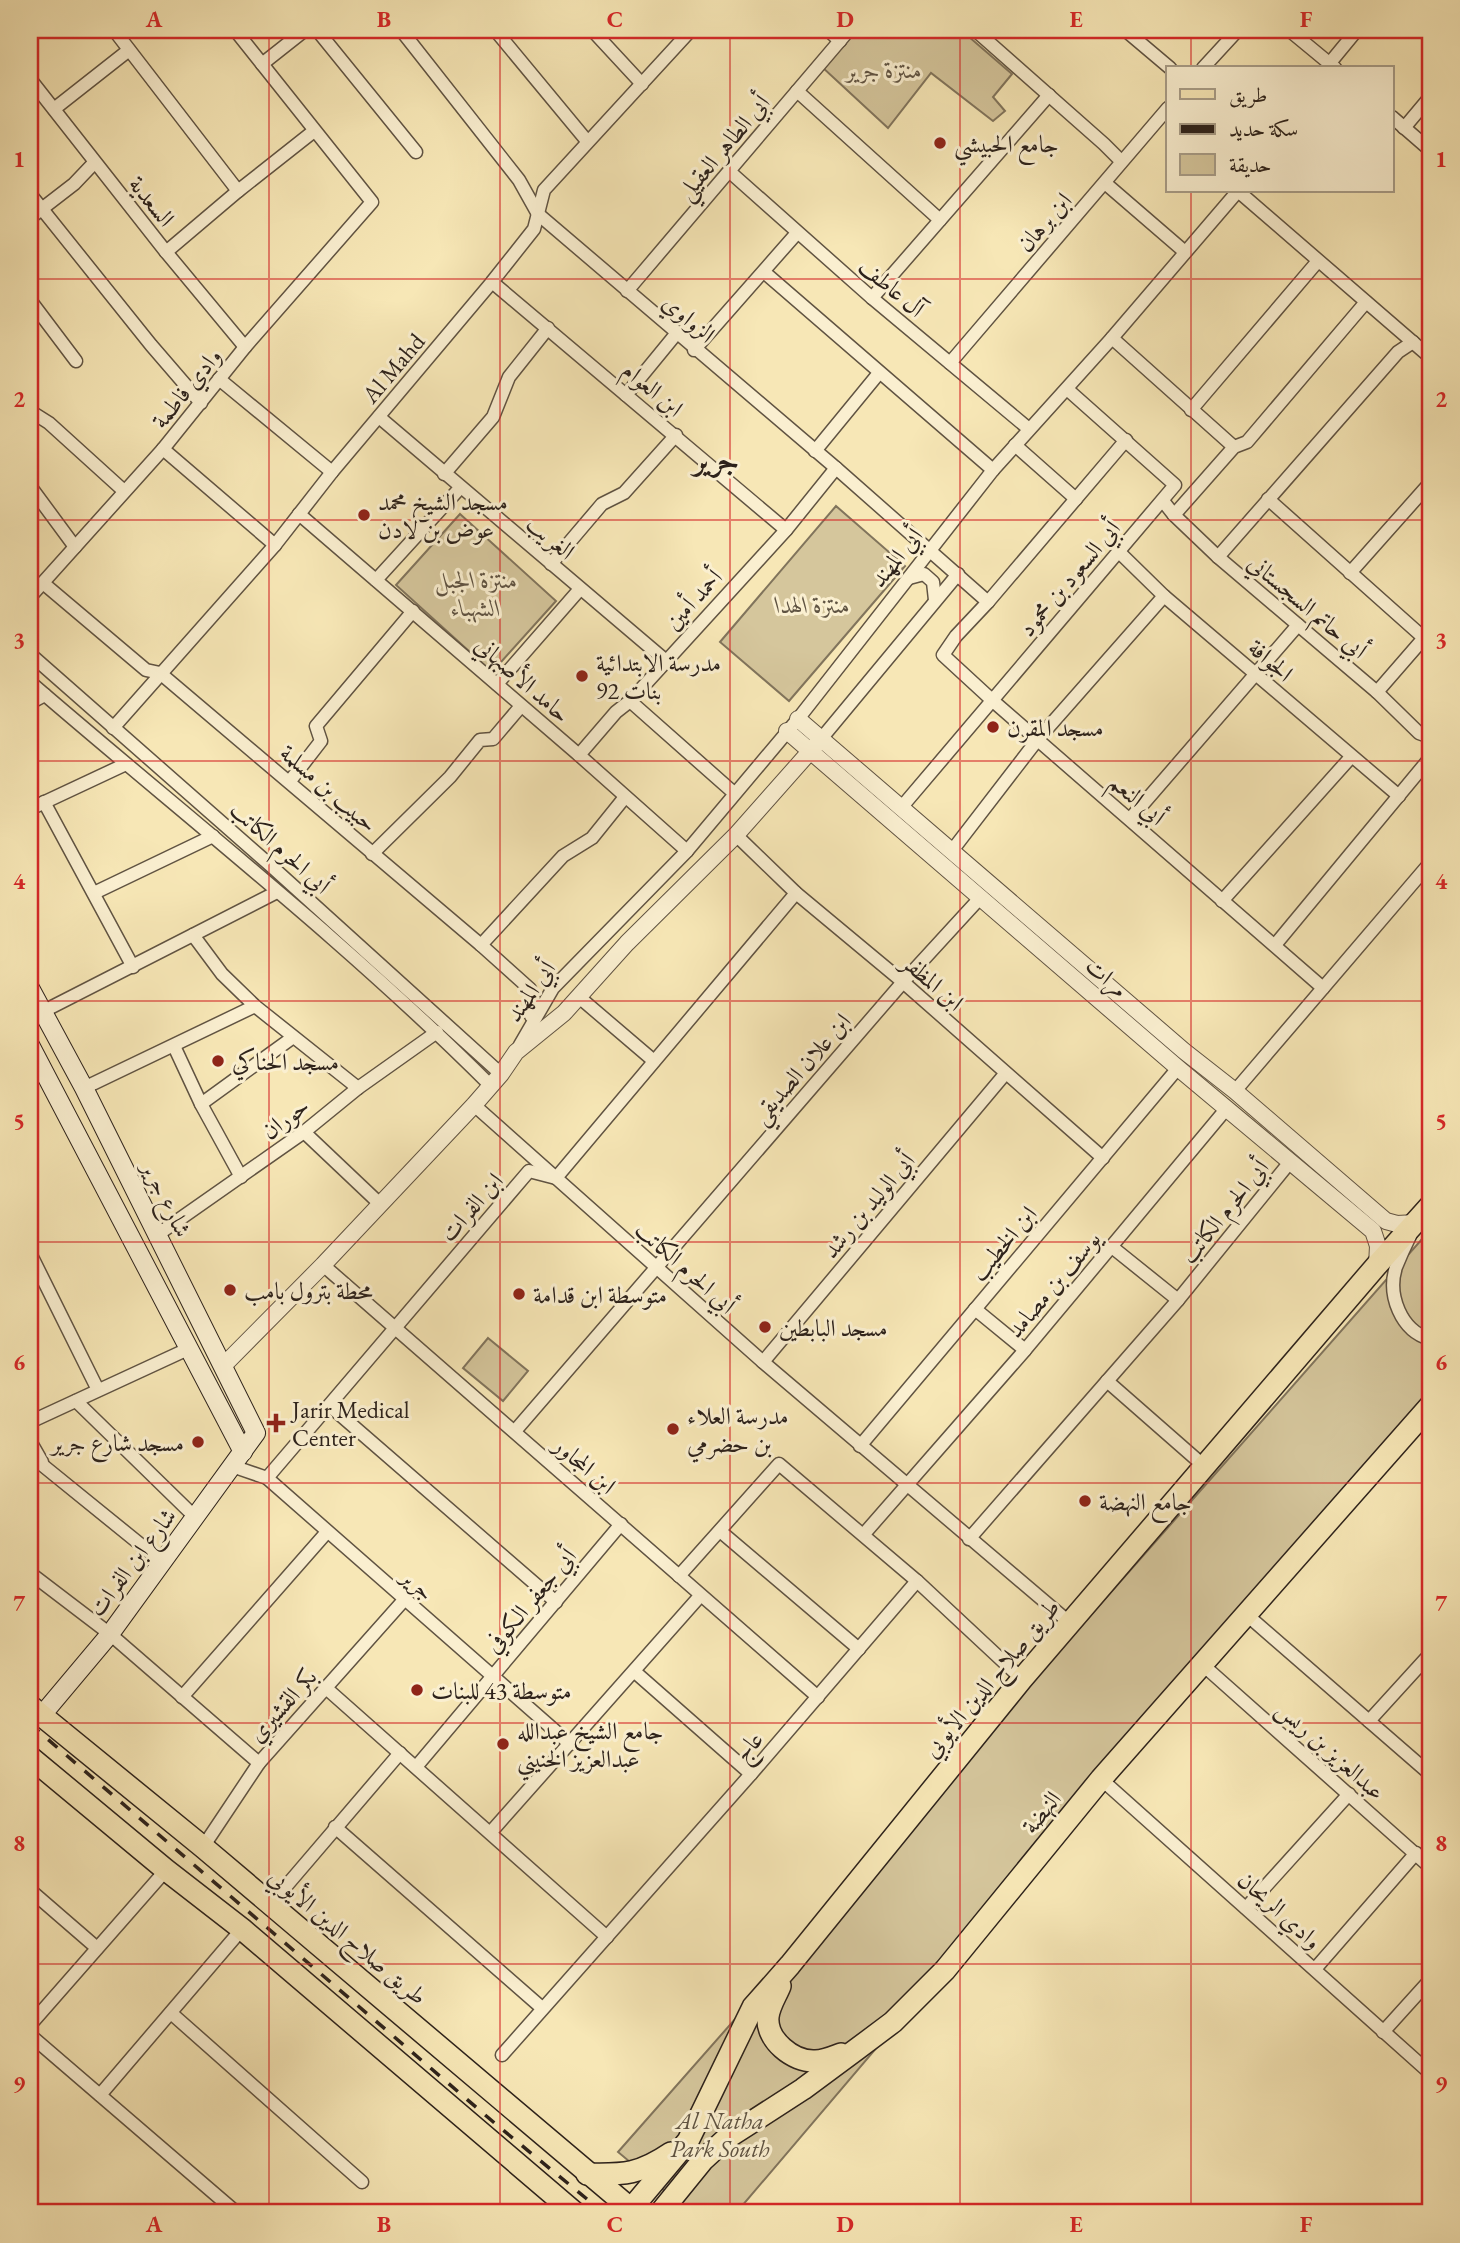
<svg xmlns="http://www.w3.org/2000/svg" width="1460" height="2243" font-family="'EB Garamond',Amiri,serif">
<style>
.green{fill:#d5c69c;stroke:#81745c;stroke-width:2}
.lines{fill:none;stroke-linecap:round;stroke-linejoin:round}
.minor-casing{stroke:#605342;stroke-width:15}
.tertiary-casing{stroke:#605342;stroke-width:18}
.secondary-casing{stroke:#2d221b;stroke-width:20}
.primary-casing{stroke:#2d221b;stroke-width:24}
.minor{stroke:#faefd0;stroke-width:12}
.tertiary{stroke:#faefd0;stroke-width:16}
.secondary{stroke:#faefd0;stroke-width:18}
.primary{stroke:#f7e7b6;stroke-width:21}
.rail{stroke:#2d221b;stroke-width:3.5;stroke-dasharray:12 12;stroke-linecap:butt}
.grid{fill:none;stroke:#d62828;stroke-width:2;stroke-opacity:0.55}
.poi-dot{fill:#8f2418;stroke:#faefd0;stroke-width:2.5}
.labels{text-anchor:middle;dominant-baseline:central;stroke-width:6;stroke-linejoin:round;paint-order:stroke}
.park-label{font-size:24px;font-style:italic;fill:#5f5342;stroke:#faefd0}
.poi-label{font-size:24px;fill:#2d221b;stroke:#faefd0;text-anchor:start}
.street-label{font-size:24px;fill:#2d221b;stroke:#faefd0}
.district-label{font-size:32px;font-weight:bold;fill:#2d221b;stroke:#faefd0}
.neatline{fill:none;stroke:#d62828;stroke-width:2.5}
.grid-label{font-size:23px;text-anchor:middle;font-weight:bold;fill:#d62828}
</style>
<rect width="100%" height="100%" fill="#f7e7b6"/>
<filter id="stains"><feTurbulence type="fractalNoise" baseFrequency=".00286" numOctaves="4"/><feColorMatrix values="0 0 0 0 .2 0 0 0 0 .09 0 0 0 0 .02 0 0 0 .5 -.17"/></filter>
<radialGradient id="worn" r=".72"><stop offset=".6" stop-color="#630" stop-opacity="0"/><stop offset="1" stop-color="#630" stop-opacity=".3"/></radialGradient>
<g class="green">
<path d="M854,30H961L1012,74L993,97L1005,111L993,121L931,73L888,128L822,67Z"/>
<path d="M836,506L905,566L789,701L720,642Z"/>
<path d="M460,514L556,601L492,672L396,585Z"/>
<path d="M1430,1230V1397L736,2213H691L618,2152Z"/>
<path d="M488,1338L528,1371L503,1401L463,1368Z"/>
</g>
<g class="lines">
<g class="minor-casing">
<g id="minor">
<path d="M114,30L238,191"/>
<path d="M317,30L416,152"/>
<path d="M401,30L519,180L538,214L836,468L988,602"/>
<path d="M495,30L587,141"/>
<path d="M592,30L642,84"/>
<path d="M828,30L840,41"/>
<path d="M975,30L1104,144L1121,161"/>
<path d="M1125,30L1170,68"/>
<path d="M1289,30L1335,68"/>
<path d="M262,64L305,30"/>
<path d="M1329,64L1357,30"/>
<path d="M1203,68L1238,30"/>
<path d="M30,79L166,252L245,347"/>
<path d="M797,91L940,220"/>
<path d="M54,109L129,50"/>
<path d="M1392,117L1430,150"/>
<path d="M1404,128L1430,97"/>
<path d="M730,172L872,298L1029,429"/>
<path d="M1105,183L1185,252"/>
<path d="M30,194L151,345L201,403"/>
<path d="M30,218L74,184L94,163"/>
<path d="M166,252L238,191L314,131"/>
<path d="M764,272L993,470"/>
<path d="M492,282L786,530"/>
<path d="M627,291L849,30"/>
<path d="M872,298L1049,95"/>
<path d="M30,300L76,361"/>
<path d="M1112,338L1234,447"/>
<path d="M694,350L797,233"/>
<path d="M950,363L1168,108"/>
<path d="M219,379L332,472"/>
<path d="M626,395L676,334"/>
<path d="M1191,410L1318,261"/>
<path d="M30,411L49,423L124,491"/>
<path d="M379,417L665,660"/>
<path d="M1126,440L988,602L956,636L943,655L993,701L1323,988"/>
<path d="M1015,445L1076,499"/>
<path d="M163,449L275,545"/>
<path d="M815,451L879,373"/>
<path d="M444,474L493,417L509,377L548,328"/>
<path d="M30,486L75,547"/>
<path d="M1268,499L1424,638"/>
<path d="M1163,501L1174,515L1218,557L1377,692L1419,733L1430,737"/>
<path d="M299,514L579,755L687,851"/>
<path d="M1174,515L1234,447L1247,442L1366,302"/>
<path d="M1118,551L1164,596L1399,796"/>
<path d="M1218,557L1398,352L1413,342"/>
<path d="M551,564L602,504L624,493L676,435"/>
<path d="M1350,573L1430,483"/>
<path d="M909,578L924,574L933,582L935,600"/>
<path d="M376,580L460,488"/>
<path d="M43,583L146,670L160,673L481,945L530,989L536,1006L531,1016"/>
<path d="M30,597L163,449L245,347L372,202L235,30"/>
<path d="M30,654L270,865L501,1074"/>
<path d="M30,682C184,815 346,941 490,1085"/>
<path d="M497,684L580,589"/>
<path d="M1377,692L1430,631"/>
<path d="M630,701L734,793"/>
<path d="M30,703L45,695"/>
<path d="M113,728L275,545L332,472L492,282L534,229L544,190L691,30"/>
<path d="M821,739L958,574"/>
<path d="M579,755L616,712L630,701L786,530L836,468"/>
<path d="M290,781L321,741L316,726L413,611"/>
<path d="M44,802L133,967"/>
<path d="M30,809L126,764"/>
<path d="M900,809L1175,485L1067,389"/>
<path d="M1130,819L1298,625"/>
<path d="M736,835L796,893L903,982L1103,1158"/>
<path d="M951,852L1038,739L1164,596"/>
<path d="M372,854L450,777L480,740L493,739L521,706"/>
<path d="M94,893L213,836"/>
<path d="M1222,901L1351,757"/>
<path d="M193,935L222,974L255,1006L358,1088"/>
<path d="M481,945L563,856L592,838L625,797"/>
<path d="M1275,945L1430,758"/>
<path d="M579,997L654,1061"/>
<path d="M42,1012L277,892"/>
<path d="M520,1045L553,988L687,851L798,719L993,470L1112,338L1238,191L1430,357"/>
<path d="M174,1046L201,1104L241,1177"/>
<path d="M84,1088L255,1006"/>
<path d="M1235,1091L1430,863"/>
<path d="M201,1104L292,1038"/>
<path d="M474,1105L763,1362L1070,1623"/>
<path d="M304,1132L380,1204"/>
<path d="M157,1235L304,1132L358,1088L437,1032"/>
<path d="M1410,1236C1405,1246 1400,1257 1396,1267C1387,1295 1401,1331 1430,1339"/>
<path d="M1112,1247L1178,1300"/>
<path d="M30,1253L98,1390"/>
<path d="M323,1265L818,1697"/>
<path d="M975,1309L1025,1350"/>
<path d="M763,1362L1005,1074"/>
<path d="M1107,1381L1204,1466"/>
<path d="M76,1401L196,1518"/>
<path d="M330,1406L556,1602"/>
<path d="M30,1422L188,1349"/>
<path d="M515,1431L903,982L980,898"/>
<path d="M30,1441L42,1462"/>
<path d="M860,1446L1178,1068"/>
<path d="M30,1455L162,1562"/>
<path d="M232,1466L267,1478L570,1744"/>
<path d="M267,1478L529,1171L556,1178L796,893"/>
<path d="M720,1531L859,1649"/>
<path d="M864,1534L1025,1350L1227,1108"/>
<path d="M969,1539L1178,1300L1290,1162"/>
<path d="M30,1573L110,1634L259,1763"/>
<path d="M679,1576L779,1464L917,1581L1022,1679"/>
<path d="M1247,1615L1430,1774"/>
<path d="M1203,1665L1430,1867"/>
<path d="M635,1672L751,1774"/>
<path d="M326,1688L607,1937"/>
<path d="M182,1697L327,1532"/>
<path d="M1369,1721L1430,1654"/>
<path d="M416,1767L621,1524"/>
<path d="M1101,1779L1430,2073"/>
<path d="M335,1827L542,2008"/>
<path d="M491,1832L700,1596"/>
<path d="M203,1847L259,1763L404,1600"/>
<path d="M30,1890L97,1948"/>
<path d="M270,1905L400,1753"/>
<path d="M1246,1908L1349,1794"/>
<path d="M1315,1969L1416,1853"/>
<path d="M171,2013L362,2182"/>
<path d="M30,2025L166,1870"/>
<path d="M1383,2032L1430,1980"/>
<path d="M30,2035L237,2213"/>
<path d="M502,2055L751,1774L917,1581"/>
<path d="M100,2095L242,1929"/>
</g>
</g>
<g class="tertiary-casing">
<g id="tertiary">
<path d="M798,719L1184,1051L1235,1091L1386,1221L1397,1224L1415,1223"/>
<path d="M787,731L1178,1068L1373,1231L1378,1246L1377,1265"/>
<path d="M223,1366L323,1265L474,1105L501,1074L516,1052L564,1013L627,943L736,835L821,739"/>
</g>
</g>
<g class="secondary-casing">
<g id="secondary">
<path d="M30,988L84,1088L256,1433L110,1634L42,1715"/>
<path d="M30,1045L243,1452"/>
</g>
</g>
<g class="primary-casing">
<g id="primary">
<path d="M30,1706L203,1847L631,2209L688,2141L753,2007L790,1965L1022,1679L1377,1265L1430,1206"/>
<path d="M30,1757L166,1870L242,1929L575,2213"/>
<path d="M780,1986C776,1996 769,2006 768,2017C766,2040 793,2062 815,2061C824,2061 833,2057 841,2054"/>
<path d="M587,2174C625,2175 640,2174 671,2153"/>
<path d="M660,2213L703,2160L727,2138L803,2089L857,2049L893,2022L945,1970L1101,1779L1430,1406"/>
</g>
</g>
<use href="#minor" class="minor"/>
<use href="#tertiary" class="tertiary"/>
<use href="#secondary" class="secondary"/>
<use href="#primary" class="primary"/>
<path class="rail" d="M30,1724L498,2126L604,2213"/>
</g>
<path class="grid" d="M269,30V2213M500,30V2213M730,30V2213M960,30V2213M1191,30V68M1191,191V2213M30,279H1430M30,520H1430M30,761H1430M30,1001H1430M30,1242H1430M30,1483H1430M30,1723H1430M30,1964H1430"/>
<g class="poi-dot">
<circle cx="940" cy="143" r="7"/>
<circle cx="364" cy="515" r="7"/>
<circle cx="582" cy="676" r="7"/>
<circle cx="993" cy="727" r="7"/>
<circle cx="218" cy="1061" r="7"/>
<circle cx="230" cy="1290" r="7"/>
<circle cx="519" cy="1294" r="7"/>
<circle cx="765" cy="1327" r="7"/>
<path d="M272.5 1412.5h7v7h7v7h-7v7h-7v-7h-7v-7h7z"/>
<circle cx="673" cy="1429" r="7"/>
<circle cx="198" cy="1442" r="7"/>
<circle cx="1085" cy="1501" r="7"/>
<circle cx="417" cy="1690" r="7"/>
<circle cx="503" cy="1744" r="7"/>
</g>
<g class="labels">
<g class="park-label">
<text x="884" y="69">منتزة جرير</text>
<text x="476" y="579">منتزة الجبل<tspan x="476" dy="28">الشهباء</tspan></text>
<text x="813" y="604">منتزة الهدا</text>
<text x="720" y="2120">Al Natha<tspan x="720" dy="28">Park South</tspan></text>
</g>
<g class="poi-label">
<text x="954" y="143">جامع الحبيشي</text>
<text x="378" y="501">مسجد الشيخ محمد<tspan x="378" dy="28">عوض بن لادن</tspan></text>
<text x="596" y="662">مدرسة الابتدائية<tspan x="596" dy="28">92 بنات</tspan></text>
<text x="1007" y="727">مسجد المقرن</text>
<text x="232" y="1061">مسجد الحناكي</text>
<text x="244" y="1290">محطة بترول بامب</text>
<text x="533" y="1294">متوسطة ابن قدامة</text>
<text x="779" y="1327">مسجد البابطين</text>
<text x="292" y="1409">Jarir Medical<tspan x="292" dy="28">Center</tspan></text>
<text x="687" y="1415">مدرسة العلاء<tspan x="687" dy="28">بن حضرمي</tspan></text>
<text x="184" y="1442" text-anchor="end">مسجد شارع جرير</text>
<text x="1099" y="1501">جامع النهضة</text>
<text x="431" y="1690">متوسطة 43 للبنات</text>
<text x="517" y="1730">جامع الشيخ عبدالله<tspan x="517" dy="28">عبدالعزيز الخنيني</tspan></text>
</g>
<g class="street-label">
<text transform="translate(723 147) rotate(-50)">أبي الطاهر العقيلي</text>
<text transform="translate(152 201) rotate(51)">السعدية</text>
<text transform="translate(1044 222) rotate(-49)">ابن برهان</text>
<text transform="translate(892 287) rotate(40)">آل عاطف</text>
<text transform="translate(689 318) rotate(41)">الزواوي</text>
<text transform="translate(393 368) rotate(-50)">Al Mahd</text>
<text transform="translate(186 388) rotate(-51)">وادي فاطمة</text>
<text transform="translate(653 389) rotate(40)">ابن العوام</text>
<text transform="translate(551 537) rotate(40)">الغريب</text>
<text transform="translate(896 557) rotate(-51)">أبي المهند</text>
<text transform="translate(1069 578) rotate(-50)">أبي السعود بن محمود</text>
<text transform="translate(693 599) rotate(-47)">أحمد أمين</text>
<text transform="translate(1308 606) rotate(40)">أبي حاتم السجستاني</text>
<text transform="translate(1271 660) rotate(41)">الجوافة</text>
<text transform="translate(523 679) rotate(41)">حامد الأصبهاني</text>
<text transform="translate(329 788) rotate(41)">حبيب بن مسلمة</text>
<text transform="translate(1138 799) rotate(41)">أبي النعم</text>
<text transform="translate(281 847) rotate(42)">أبي الحرم الكاتب</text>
<text transform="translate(1107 977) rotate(41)">مرات</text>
<text transform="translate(933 982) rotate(41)">ابن المظفر</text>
<text transform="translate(530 991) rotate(-55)">أبي المهند</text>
<text transform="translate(801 1068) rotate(-49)">ابن علان الصديقي</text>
<text transform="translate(285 1118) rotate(-37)">حوران</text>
<text transform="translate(167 1199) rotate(63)">شارع جرير</text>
<text transform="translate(868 1205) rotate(-50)">أبي الوليد بن رشد</text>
<text transform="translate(471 1207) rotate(-49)">ابن الفرات</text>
<text transform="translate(1224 1211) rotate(-51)">أبي الحرم الكاتب</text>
<text transform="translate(1003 1243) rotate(-50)">ابن الخطيب</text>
<text transform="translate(686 1267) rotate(42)">أبي الحرم الكاتب</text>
<text transform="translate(1053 1284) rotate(-50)">يوسف بن مصامد</text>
<text transform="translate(585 1465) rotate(41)">ابن المجاور</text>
<text transform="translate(132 1562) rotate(-53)">شارع ابن الفرات</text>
<text transform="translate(418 1584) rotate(41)">جرير</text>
<text transform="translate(530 1600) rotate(-50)">أبي جعفر الكوفي</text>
<text transform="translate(991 1678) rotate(-50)">طريق صلاح الدين الأيوبي</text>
<text transform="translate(282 1705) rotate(-48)">بكر القشيري</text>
<text transform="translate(748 1746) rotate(-49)">عاج</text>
<text transform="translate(1331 1750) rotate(42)">عبدالعزيز بن ريس</text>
<text transform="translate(1041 1812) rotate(-51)">النهضة</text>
<text transform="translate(1280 1910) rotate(42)">وادي الريحان</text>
<text transform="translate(348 1936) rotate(40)">طريق صلاح الدين الأيوبي</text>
</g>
<g class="district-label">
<text x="716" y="459">جرير</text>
</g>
</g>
<rect width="1460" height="2243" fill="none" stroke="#f7e7b6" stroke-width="77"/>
<rect x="1166" y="66" width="228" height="126" fill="#faefd0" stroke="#a89d88" stroke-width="2"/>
<rect x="1180" y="89" width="35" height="10" fill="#f7e7b6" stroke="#a89d88" stroke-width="2"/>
<text x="1229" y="102" font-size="21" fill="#2d221b">طريق</text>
<rect x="1180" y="124" width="35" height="10" fill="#2d221b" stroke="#a89d88" stroke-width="2"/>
<text x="1229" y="136" font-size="21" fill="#2d221b">سكة حديد</text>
<rect x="1180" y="154" width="35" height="21" fill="#d5c69c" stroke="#a89d88" stroke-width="2"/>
<text x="1229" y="172" font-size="21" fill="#2d221b">حديقة</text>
<rect x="38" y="38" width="1384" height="2166" class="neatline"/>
<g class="grid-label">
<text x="154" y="27">A</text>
<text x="384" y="27">B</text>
<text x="615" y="27">C</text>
<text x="845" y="27">D</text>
<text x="1076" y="27">E</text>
<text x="1306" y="27">F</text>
<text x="19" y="167">1</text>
<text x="1441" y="167">1</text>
<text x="19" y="407">2</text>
<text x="1441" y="407">2</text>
<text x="19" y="648">3</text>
<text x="1441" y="648">3</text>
<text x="19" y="889">4</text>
<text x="1441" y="889">4</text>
<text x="19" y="1129">5</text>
<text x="1441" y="1129">5</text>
<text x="19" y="1370">6</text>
<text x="1441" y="1370">6</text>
<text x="19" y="1611">7</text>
<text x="1441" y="1611">7</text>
<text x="19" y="1851">8</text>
<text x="1441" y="1851">8</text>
<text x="19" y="2092">9</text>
<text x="1441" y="2092">9</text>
<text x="154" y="2232">A</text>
<text x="384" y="2232">B</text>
<text x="615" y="2232">C</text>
<text x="845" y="2232">D</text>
<text x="1076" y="2232">E</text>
<text x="1306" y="2232">F</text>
</g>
<rect width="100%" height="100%" filter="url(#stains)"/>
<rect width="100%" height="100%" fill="url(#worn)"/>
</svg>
